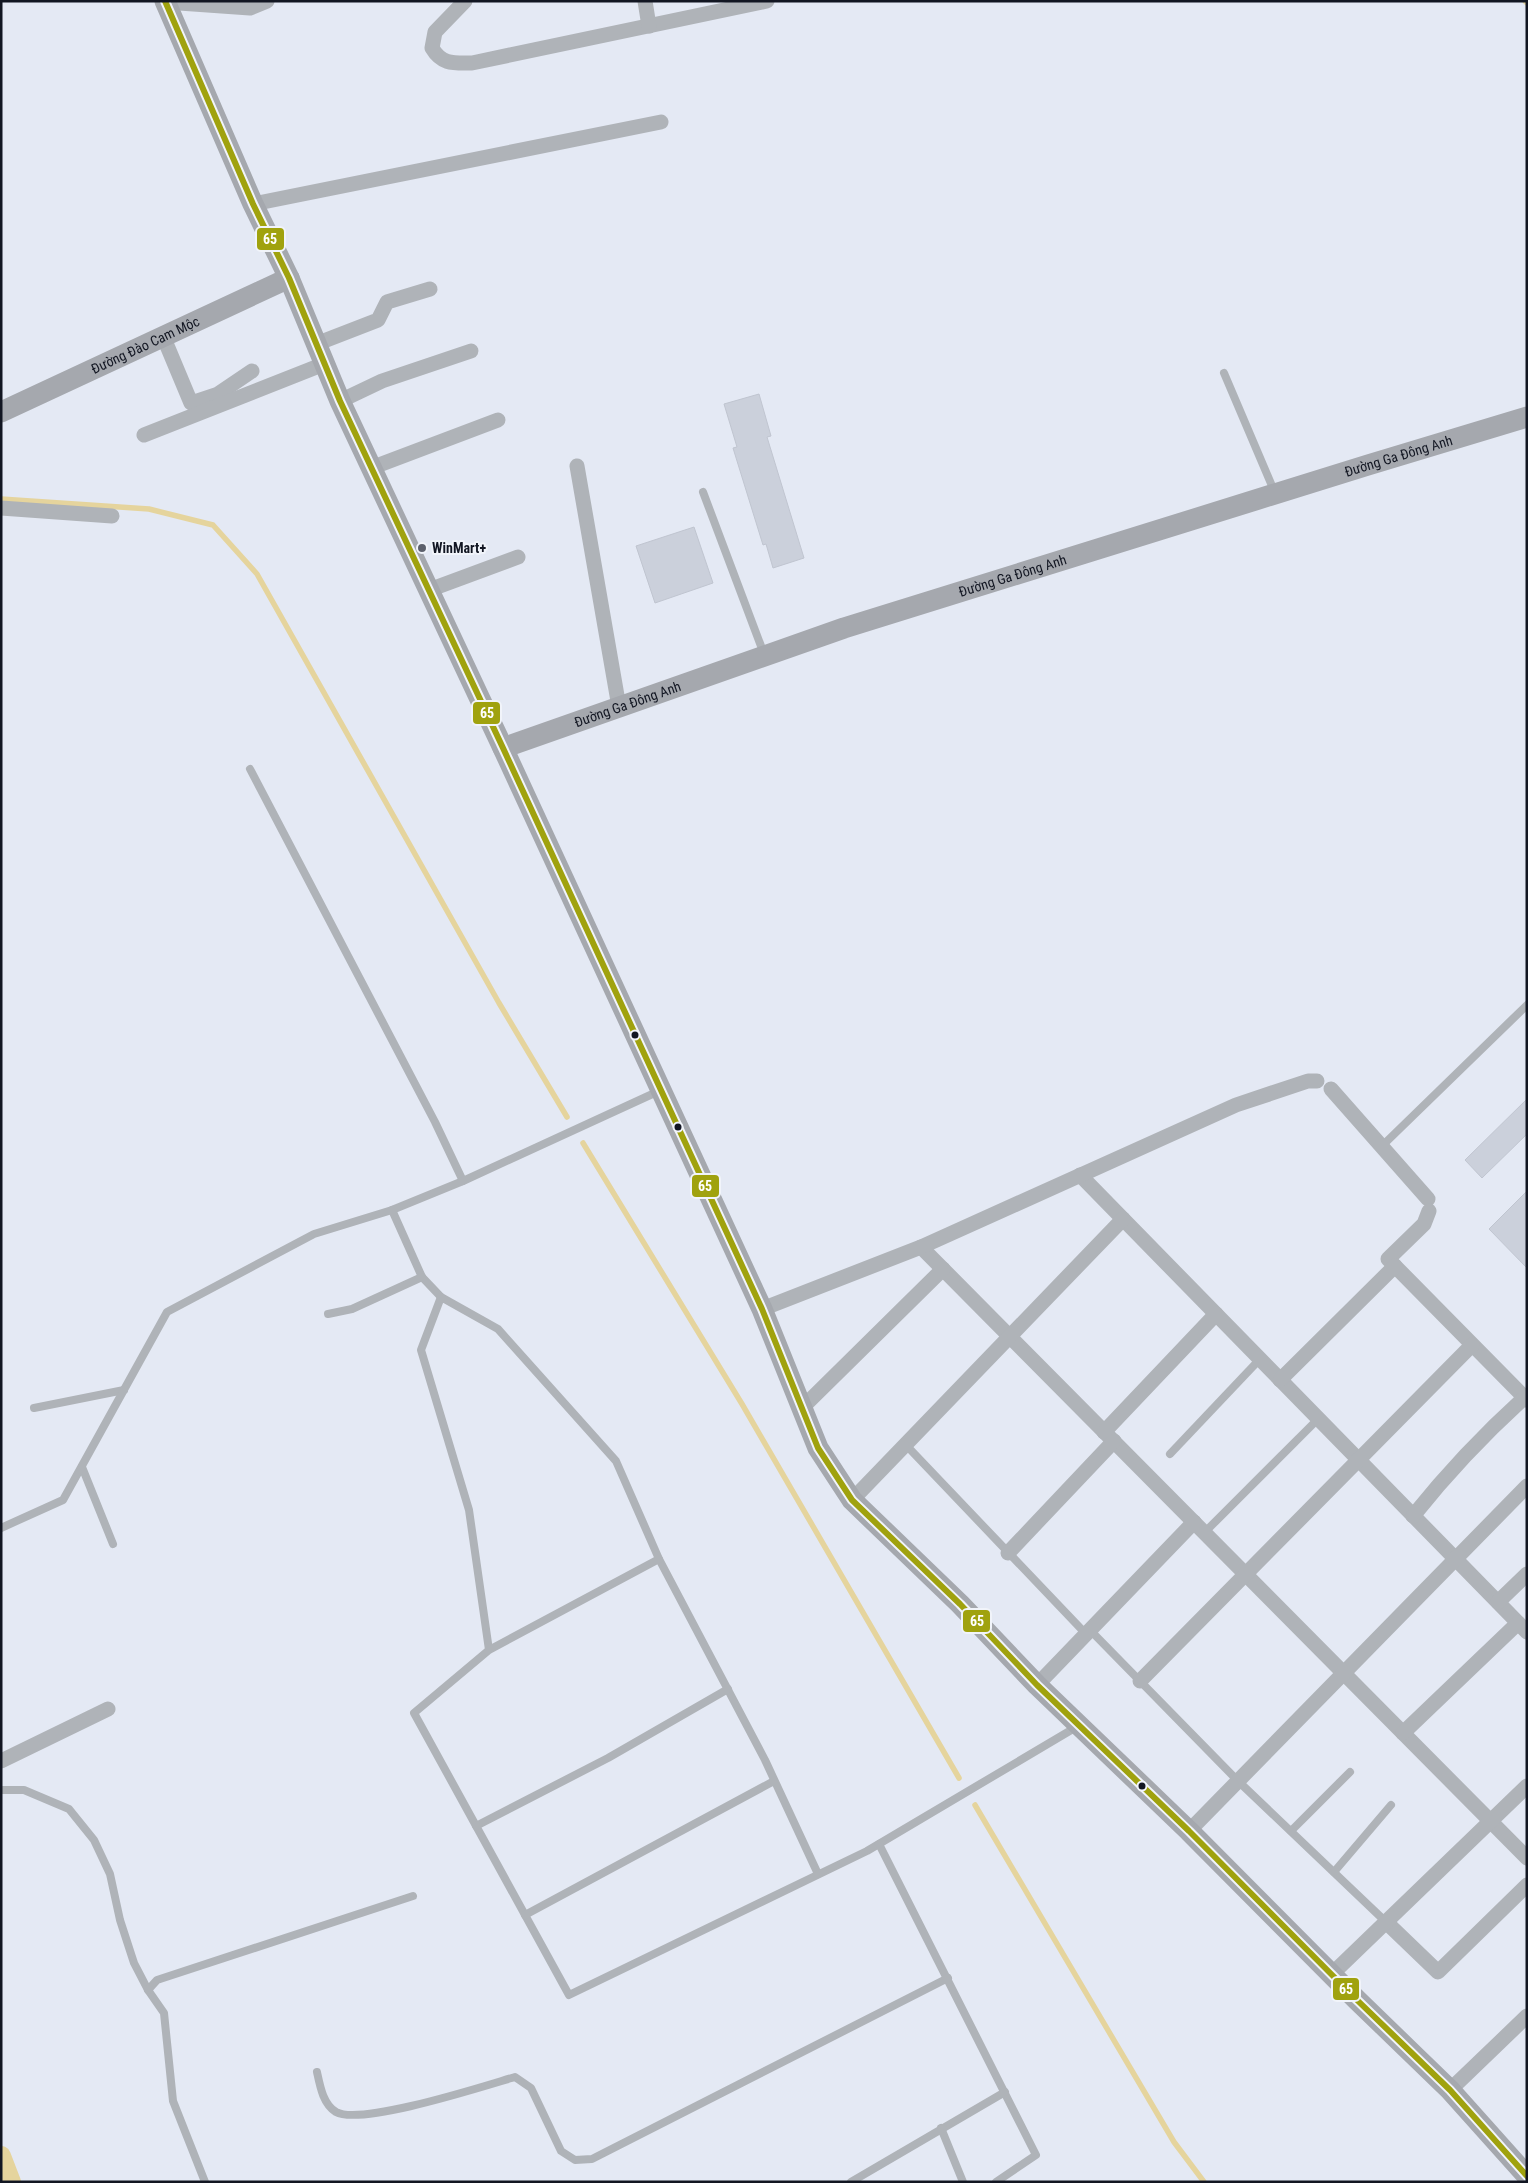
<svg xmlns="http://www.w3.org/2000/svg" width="1528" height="2183" font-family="'Roboto Condensed',sans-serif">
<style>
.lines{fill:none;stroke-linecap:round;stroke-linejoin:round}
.stream{stroke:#e5d49d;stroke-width:5.5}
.canal{stroke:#e5d49d;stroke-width:20}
.building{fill:#cbd0db;stroke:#c0c5d0}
.lane{stroke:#afb3b8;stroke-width:8}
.street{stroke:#afb3b8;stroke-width:15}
.secondary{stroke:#a5a8ae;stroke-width:21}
.bus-1-casing{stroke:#f1f4fa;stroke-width:10}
.bus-1{stroke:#a0a20e;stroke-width:6}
.poi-dot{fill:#5c606c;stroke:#f1f4fa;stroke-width:2}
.bus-dot{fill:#121622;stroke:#f1f4fa;stroke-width:2}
.labels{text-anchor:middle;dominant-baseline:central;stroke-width:4;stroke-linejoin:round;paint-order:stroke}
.street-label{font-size:14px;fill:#121622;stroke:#f1f4fa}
.poi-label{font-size:14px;font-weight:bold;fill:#121622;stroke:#f1f4fa;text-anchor:start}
.line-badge{stroke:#f1f4fa;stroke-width:2}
.badge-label{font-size:14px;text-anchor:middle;font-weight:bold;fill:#fff}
</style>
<rect width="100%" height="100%" fill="#e4e9f4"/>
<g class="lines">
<g class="stream">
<path d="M1525,1L1527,3"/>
<path d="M1,499L149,509L213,525L257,574L499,1003L567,1117"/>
<path d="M583,1143L742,1404L959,1778"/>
<path d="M975,1805L1174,2142L1204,2182"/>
</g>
<path class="canal" d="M1,2156L11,2182"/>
</g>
<g class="building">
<path d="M759,394L771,436L767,437L804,558L773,568L766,544L763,545L733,448L737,447L724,404Z"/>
<path d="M694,527L713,583L655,603L636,546Z"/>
<path d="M1527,1099V1134L1482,1178L1465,1160Z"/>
<path d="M1527,1191V1268L1489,1229Z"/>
</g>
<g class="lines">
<g class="lane">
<path d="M1224,373L1275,493"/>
<path d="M703,492L764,654"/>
<path d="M250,769L435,1122L463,1181"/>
<path d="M1382,1146L1527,1005"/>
<path d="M392,1210L422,1277"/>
<path d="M328,1314L352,1309L422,1277L441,1297"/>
<path d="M34,1408L124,1390"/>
<path d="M905,1444L1086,1634"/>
<path d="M1170,1454L1260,1359"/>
<path d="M82,1467L113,1544"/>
<path d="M1,1528L63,1500L167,1312L314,1234L392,1210L463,1181L659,1091"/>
<path d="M1204,1533L1318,1419"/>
<path d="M659,1559L765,1760L818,1874"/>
<path d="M1090,1630L1238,1781L1386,1922"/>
<path d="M489,1650L469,1510L421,1350L441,1297L498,1329L616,1461L659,1559L489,1650L414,1713L569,1995L867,1851L1078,1726"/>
<path d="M1,1790H24L69,1809L94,1840L110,1874L120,1920L134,1963L148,1990L164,2013L173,2101L205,2182"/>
<path d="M476,1826L608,1758L728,1689"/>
<path d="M1291,1831L1350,1772"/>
<path d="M879,1844L1036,2155L996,2182"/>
<path d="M1334,1872L1391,1805"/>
<path d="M525,1915L774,1781"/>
<path d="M148,1990L157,1980L413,1896"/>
<path d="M317,2072C320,2086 323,2104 336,2112C361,2126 484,2086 515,2077L531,2088L561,2151L575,2160L592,2159L948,1978"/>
<path d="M941,2128L963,2182"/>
<path d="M851,2182L1005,2092"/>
</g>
<g class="street">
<path d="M465,1L435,32L432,48C442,65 454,63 472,63L767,1"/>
<path d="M645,1L649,26"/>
<path d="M165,2L250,8L267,1"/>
<path d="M253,204L661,122"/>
<path d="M163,336L191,403L218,394L252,371"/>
<path d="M316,344L378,320L387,302L430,289"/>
<path d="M340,401L382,381L471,351"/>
<path d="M144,435L324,364"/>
<path d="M577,466L619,707"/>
<path d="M371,468L498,420"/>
<path d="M1,508L112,516"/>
<path d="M429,590L518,557"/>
<path d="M1331,1089L1428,1199"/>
<path d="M1080,1175L1527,1632"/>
<path d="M1429,1211L1424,1224L1388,1259L1527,1400"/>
<path d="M921,1247L1527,1858"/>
<path d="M762,1309L921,1247L1236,1105L1308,1081H1317"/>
<path d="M1280,1380L1395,1266"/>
<path d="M801,1409L943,1269"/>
<path d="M1104,1432L1216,1314"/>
<path d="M852,1500L1123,1219"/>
<path d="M1413,1516C1449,1471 1482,1436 1524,1398"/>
<path d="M1008,1553L1114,1441"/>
<path d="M1498,1602L1527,1574"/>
<path d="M1140,1681L1472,1345"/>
<path d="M1037,1685L1194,1522"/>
<path d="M1403,1733L1518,1623"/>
<path d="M1,1761L108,1709"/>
<path d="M1189,1831L1527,1486"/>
<path d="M1386,1922L1438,1972L1527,1885"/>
<path d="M1332,1974L1527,1786"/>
<path d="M1450,2090L1527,2016"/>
</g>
<g class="secondary">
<path d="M165,1L253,204L289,278L340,401L503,748L762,1309L818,1448L852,1500L960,1604L1037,1685L1189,1831L1357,2000L1450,2090L1527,2176"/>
<path id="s1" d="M1,412L289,278"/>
<path id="s2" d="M503,748L844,628L1368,465L1527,417"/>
</g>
<g class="bus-1-casing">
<path id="bus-1" d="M165,1L253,204L289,278L340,401L503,748L762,1309L818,1448L852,1500L960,1604L1037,1685L1189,1831L1357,2000L1450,2090L1527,2176"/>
</g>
<use href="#bus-1" class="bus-1"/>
</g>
<circle class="poi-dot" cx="422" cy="548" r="5"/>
<g class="bus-dot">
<circle cx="635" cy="1035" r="4.5"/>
<circle cx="678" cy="1127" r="4.5"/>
<circle cx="1142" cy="1786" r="4.5"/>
</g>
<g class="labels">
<g class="street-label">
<text stroke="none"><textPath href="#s1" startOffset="159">Đường Đào Cam Mộc</textPath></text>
<text stroke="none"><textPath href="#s2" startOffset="942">Đường Ga Đông Anh</textPath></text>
<text stroke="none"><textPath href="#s2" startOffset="538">Đường Ga Đông Anh</textPath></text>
<text stroke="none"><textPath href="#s2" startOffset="132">Đường Ga Đông Anh</textPath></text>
</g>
<g class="poi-label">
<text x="432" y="548">WinMart+</text>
</g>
</g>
<g class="line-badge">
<rect x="256" y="227" width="29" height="24" rx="5" fill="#a0a20e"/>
<rect x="472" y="701" width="29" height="24" rx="5" fill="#a0a20e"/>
<rect x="691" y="1174" width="29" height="24" rx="5" fill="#a0a20e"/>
<rect x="962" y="1609" width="29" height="24" rx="5" fill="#a0a20e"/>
<rect x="1332" y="1977" width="28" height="24" rx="5" fill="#a0a20e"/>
</g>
<g class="badge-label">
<text x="270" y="244">65</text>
<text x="487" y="718">65</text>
<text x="705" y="1191">65</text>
<text x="977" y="1626">65</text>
<text x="1346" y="1994">65</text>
</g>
<rect width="1528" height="2183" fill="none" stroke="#121622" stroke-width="5"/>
</svg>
